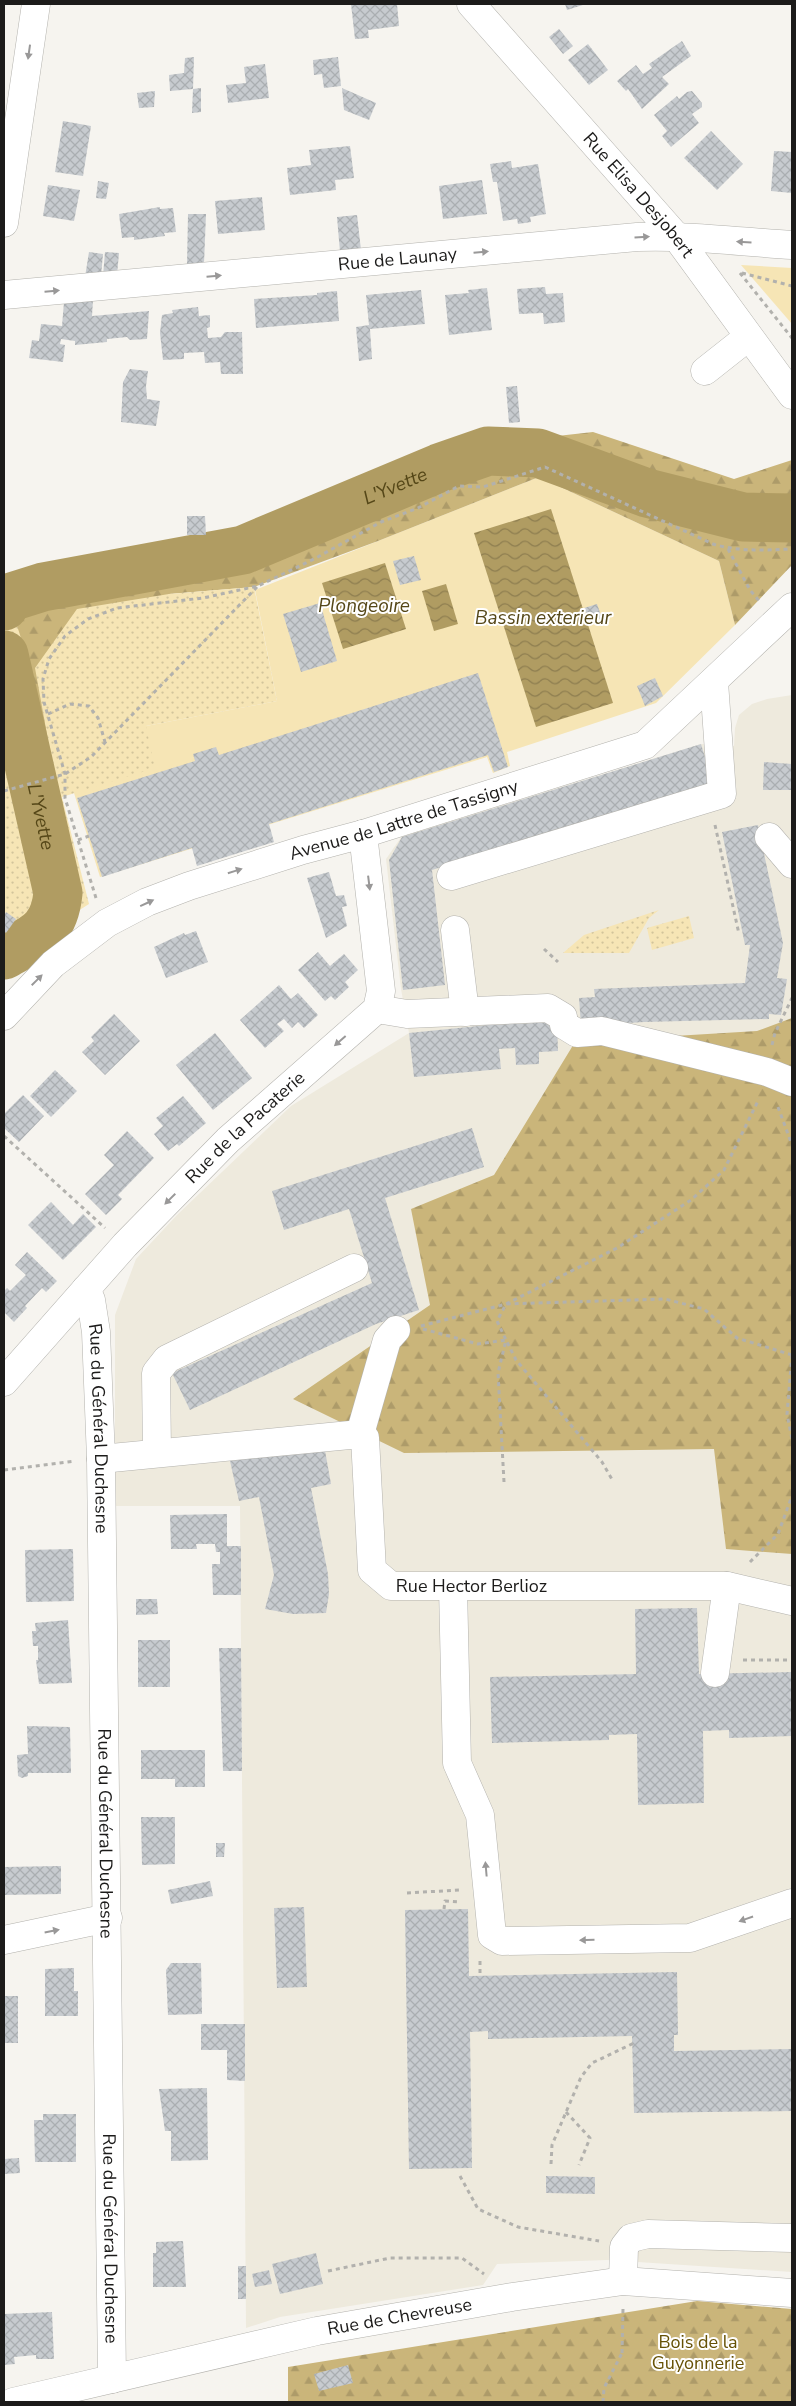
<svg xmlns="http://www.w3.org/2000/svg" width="796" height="2406" font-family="'Nunito Sans',sans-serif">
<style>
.built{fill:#eeeadd}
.grass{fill:#f6e5b5}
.forest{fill:url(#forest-firs)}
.park{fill:url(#park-dots)}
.water{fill:url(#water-waves)}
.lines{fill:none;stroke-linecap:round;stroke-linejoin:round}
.river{stroke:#b09c62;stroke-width:49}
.building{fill:url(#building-cross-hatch)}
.minor-casing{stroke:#b3b2ad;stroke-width:29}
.path{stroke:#b2b1ad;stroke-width:3;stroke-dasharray:4 4;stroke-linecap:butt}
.minor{stroke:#fff;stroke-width:28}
.oneway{fill:#999898}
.labels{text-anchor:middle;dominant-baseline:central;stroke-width:4;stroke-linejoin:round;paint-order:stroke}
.street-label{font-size:18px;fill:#1c1b1a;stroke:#fff}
.park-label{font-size:18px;fill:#665105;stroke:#fff}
.water-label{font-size:19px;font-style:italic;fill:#554718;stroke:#fff}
</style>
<defs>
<pattern id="forest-firs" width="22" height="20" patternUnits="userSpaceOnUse" patternTransform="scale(1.25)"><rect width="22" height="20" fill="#cab57a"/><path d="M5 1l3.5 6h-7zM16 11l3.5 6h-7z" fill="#ad9b69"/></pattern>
<pattern id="park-dots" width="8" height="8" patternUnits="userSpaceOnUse" patternTransform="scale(1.25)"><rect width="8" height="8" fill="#f6e5b5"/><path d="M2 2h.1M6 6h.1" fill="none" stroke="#d2c49b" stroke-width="1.8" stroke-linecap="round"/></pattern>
<pattern id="water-waves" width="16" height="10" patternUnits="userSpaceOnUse" patternTransform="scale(1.25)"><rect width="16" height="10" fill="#b09c62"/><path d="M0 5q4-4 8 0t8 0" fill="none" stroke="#8e7e50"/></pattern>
<pattern id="building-cross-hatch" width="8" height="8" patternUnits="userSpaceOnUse" patternTransform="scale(1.25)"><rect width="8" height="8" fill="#c7cbcf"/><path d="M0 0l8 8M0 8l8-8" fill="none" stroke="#aaaeb1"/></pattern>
</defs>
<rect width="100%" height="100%" fill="#f6f4ef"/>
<path class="built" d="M792,695V2272L607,2260L497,2264L483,2285L280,2317L246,2328L240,1506H115V1315L136,1259L177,1215L291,1106L409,1033L401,989L386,859L402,836L701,744L734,746L735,728L739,715L752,704L767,699Z"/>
<g class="grass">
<path d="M741,265L792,268V324Z"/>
<path d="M539,477L719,561L735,625L656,703L507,752L510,766L493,773L487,757L100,877L74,793L146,726L277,701L255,590Z"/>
</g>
<g class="forest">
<path d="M593,432L734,479L792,460V565L735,625L719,561L539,477L378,541L254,587L169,594L50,748L4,587V575L83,574L237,540L383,478L487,444Z"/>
<path d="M792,1018V1554L726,1549L714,1449L404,1453L293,1399L430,1305L411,1209L494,1175L575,1042L757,1031Z"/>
<path d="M697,2301L792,2309V2402H288V2367Z"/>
</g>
<g class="park">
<path d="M4,585L28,660L48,740L35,668L77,609L169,594L254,587L277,701L146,726L155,768L62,797L89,904L42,934L4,954Z"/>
<path d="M659,910L649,918L629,953H563L584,935Z"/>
<path d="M689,916L694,938L652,950L647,928Z"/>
</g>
<g class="water">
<path d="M551,509L613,703L536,727L474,533Z"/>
<path d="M385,563L406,629L343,649L322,583Z"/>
<path d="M446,584L458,624L434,631L422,591Z"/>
</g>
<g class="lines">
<g class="river">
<path id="s1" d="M4,606L8,598L43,587L243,550L439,468L488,451L538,453L647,493L743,517L792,518"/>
<path id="s2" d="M4,655L58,893C54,933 35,937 4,955"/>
</g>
</g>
<g class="building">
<path d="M351,4H397L399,26L368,30L369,38L355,39Z"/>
<path d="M565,4H586L567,10Z"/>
<path d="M559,29L573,46L563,54L549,37Z"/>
<path d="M682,41L691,56L662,77L669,84L642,109L628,89L626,91L617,81L636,65L643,74L652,68L649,64Z"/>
<path d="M588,44L608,70L589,85L568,60Z"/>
<path d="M194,57L193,89L201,88V112L192,113L193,89L170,91L169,75L184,73L185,58Z"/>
<path d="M338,57L341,86L324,88L322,74L314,75L313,60Z"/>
<path d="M265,64L269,98L228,103L226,85L246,83L244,67Z"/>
<path d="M342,88L376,103L369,120L344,110Z"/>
<path d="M155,91L154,107L139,108L137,93Z"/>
<path d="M692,91L702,103V107L692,114L699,123L671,147L662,136L667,131L654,115L677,96L679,99L687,92Z"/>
<path d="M63,121L91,126L83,176L55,172Z"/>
<path d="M711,131L743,164L717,190L684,158Z"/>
<path d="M350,146L354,178L335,180L336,190L290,195L287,168L311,165L309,150Z"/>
<path d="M774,151L792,152V193L771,191Z"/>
<path d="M511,161L512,168L538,164L546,214L530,217L531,222L518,224L517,219L503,221L497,182H493L490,164Z"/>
<path d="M482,180L487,214L443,219L439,186Z"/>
<path d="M98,181L109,183L106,199L96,198Z"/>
<path d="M48,185L80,190L74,221L43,216Z"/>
<path d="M262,197L265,230L218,234L215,201Z"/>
<path d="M160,207V209L173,208L176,232L164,233L165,236L134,240V237L122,238L119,214Z"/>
<path d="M188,214H206L204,264L187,266Z"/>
<path d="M357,215L361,250L340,252L337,217Z"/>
<path d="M89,252L103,254L101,276L85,277Z"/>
<path d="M105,252L119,253L117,275L103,276Z"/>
<path d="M545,287L546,294L563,293L565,322L544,324L543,313L519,314L517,289Z"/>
<path d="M487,288L492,330L449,335L445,295L469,293L468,290Z"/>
<path d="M421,290L425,324L370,329L372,359L359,361L356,327L369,325L366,295Z"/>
<path d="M337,291L339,321L256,328L254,299L317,295V293Z"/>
<path d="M93,300L92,316L149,311L147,339L130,340L127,337L107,339V342L75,345V341L61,339L60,344L65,345L63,362L29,358L32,340L39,341L41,324L62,326L64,302Z"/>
<path d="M198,307L199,316L210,315V327L207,328L208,338L221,337L225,332H242L243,374H221L220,362L205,363L204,352L184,353V359L163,360L160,333L162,315L173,313L172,310Z"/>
<path d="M130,369L148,371L146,386L147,399L160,401L156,426L121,422L123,382Z"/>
<path d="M517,386L520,422L509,423L506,387Z"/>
<path d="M187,516H205L206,535H187Z"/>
<path d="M414,556L421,580L400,585L393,561Z"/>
<path d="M320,603L337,661L301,672L283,614Z"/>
<path d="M597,604L602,618L589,622L584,608Z"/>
<path d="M478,673L508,767L494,772L488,755L269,824L274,842L197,866L192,848L102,877L77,798L195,761L193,754L216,747L219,755Z"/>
<path d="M655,678L663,696L645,706L637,686Z"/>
<path d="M701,744L713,783L432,870L445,985L403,990L389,860L402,837Z"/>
<path d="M764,762L792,764V790H763Z"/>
<path d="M758,825L783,943L777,978L787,979L781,1015L769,1014V1019L644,1022L581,1026L579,998L595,997L594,989L745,983L750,945H745L722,832Z"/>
<path d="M329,872L336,896L344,895L347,906L342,907L347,926L326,938L307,878Z"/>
<path d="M6,912L16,919L6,933L4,931V915Z"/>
<path d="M196,931L208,962L166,978L154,947L184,933L185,935Z"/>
<path d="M318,952L330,966L344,954L358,970L345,982L349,987L335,1000L331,996L325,1001L298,970Z"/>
<path d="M279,985L291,999L298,993L318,1015L304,1028L298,1022L292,1028L284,1019L277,1024L284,1031L265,1048L240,1020Z"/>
<path d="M114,1014L140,1041L105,1075L82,1052L94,1041L91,1037Z"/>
<path d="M557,1022L558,1051L539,1052V1064L516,1065L515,1048L499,1049L501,1069L414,1077L409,1033L488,1025Z"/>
<path d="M215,1033L252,1078L213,1110L176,1065Z"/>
<path d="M55,1070L77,1091L51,1117L30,1096Z"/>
<path d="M23,1095L44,1116L19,1142L4,1128V1114Z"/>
<path d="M183,1096L206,1123L179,1146L177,1144L168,1151L154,1134L163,1126L156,1118Z"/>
<path d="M472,1128L484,1167L385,1198L419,1310L376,1324L190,1410L172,1373L372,1283L349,1209L284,1230L272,1191Z"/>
<path d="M127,1131L154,1158L118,1195L122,1199L106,1215L85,1194L114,1165L104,1155Z"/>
<path d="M51,1202L73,1225L83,1214L96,1227L63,1260L28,1225Z"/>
<path d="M27,1252L57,1281L46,1292L42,1288L25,1306L27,1308L14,1322L4,1312V1291L7,1288L10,1291L26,1275L15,1265Z"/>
<path d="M324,1445L331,1484L311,1488L328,1574L329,1594L326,1613L293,1614L265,1609L274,1575L259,1497L239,1501L230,1461Z"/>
<path d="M227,1514V1546H241V1595H213L212,1564H220V1552H216L215,1544H196L197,1549H171L170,1515Z"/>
<path d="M73,1549L74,1601L26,1602L25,1550Z"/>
<path d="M136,1599H157L158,1614L136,1615Z"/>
<path d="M697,1608L699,1674L792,1672V1736L729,1738V1730L703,1731L704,1803L638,1805L637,1734L609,1735V1740L492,1743L490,1677L636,1674L635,1609Z"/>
<path d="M68,1620L72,1683L39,1684L36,1660H38V1646H33L32,1631H36L35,1623Z"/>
<rect x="138" y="1640" width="32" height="47"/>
<path d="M219,1648H241L242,1771H223Z"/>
<path d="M27,1726L70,1727L71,1773H28V1776L22,1778L18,1776L17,1755L28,1754Z"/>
<path d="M141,1750H205V1787H175V1779H141Z"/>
<path d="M141,1817H175V1864L142,1865Z"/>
<path d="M216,1843H225L224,1857H216Z"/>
<path d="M61,1866V1894L5,1895L4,1867Z"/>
<path d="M210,1881L213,1896L171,1904L168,1890Z"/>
<path d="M304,1907L307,1987L277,1988L274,1908Z"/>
<path d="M468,1909L469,1976L677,1972L678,2035H674V2051L792,2049V2111L634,2113L632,2036L488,2039V2031L470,2032L472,2168L409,2169L405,1910Z"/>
<path d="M171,1963H201L202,2014L168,2015L166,1970Z"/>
<path d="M74,1968V1991H78V2016H45V1969Z"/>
<rect x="4" y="1996" width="14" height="47"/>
<path d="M201,2024H245V2081L227,2080V2050H201Z"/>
<path d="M207,2088L208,2160L171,2161V2131H165L159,2089Z"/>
<path d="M43,2114H76V2162H35L34,2120H43Z"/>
<path d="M19,2158L20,2173L4,2174V2159Z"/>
<path d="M546,2176L595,2177V2194L546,2193Z"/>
<path d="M183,2241L186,2287H153V2253H156V2242Z"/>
<path d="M316,2253L323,2284L280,2294L272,2264Z"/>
<rect x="238" y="2266" width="8" height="33"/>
<path d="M269,2270L272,2284L255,2287L252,2274Z"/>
<path d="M52,2312L54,2359H36V2355L14,2357L15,2364L4,2365V2314Z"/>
<path d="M348,2365L353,2383L319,2391L314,2374Z"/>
</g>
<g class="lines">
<g class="minor-casing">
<g id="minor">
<path id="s3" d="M471,4L675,235L792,395"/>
<path d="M4,223L36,4"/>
<path id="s4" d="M4,295L637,237C688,235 741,242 792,245"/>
<path d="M705,371L748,337"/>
<path d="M769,837L792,864"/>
<path d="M451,876L722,794L714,682"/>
<path d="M455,930L465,1012"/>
<path d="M377,1009L407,1014L548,1008L563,1017L564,1025L577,1033L602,1031L767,1072L792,1082"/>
<path id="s5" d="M4,1016L53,964L107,923L147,902L189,886L303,850L363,834L645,745L792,607"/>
<path id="s6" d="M86,1289L91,1300L96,1332L101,1459L112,2379"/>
<path id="s7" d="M4,1382L125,1245L228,1140L377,1009L381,991L363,834"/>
<path d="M360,1434L387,1340L396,1330"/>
<path d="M157,1452L156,1373L167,1359L354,1268"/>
<path id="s8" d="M101,1459L360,1434L365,1438L372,1570L391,1586H727L792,1601"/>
<path d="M453,1587L457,1763L480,1815L492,1935L502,1941L690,1938L792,1903"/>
<path d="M715,1673L727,1586"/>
<path d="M4,1940L108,1918"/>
<path d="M623,2281L624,2247L631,2238L648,2234L792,2238"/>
<path id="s9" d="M13,2402L317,2331L512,2297L623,2281L792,2293"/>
</g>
</g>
<g class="path">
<path d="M740,273L792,338"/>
<path d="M742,273L792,286"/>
<path d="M728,549L750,590L760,602"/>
<path d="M48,714L70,704L89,706L98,718L105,742"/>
<path d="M4,791L65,774L91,757L257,587"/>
<path d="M715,825L739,934"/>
<path d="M78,840L89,836"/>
<path d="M96,898L65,798V774L44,702L43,679L49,659L65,636L88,619L117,608L203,598L258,586L314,559L381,522L418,508L459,486L483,487L545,467L713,544C740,552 765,550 792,549"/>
<path d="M544,949L558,962"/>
<path d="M772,1045L775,1033L792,998"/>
<path d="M778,1107L792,1145"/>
<path d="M4,1136L105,1228"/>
<path d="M421,1326L506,1304L617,1248L691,1200L724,1170L759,1099"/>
<path d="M423,1329L478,1344L506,1340L516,1360L602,1462L613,1481"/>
<path d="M792,1355L787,1414L792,1439"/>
<path d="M4,1470L75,1461"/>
<path d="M504,1482L498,1373L506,1340L497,1321L506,1304L665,1299L704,1309L737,1338L792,1355"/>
<path d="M750,1562L778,1534L792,1496"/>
<path d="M743,1660H792"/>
<path d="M407,1893L459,1890"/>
<path d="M444,1909L445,1901L460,1902"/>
<path d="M480,1961V1976"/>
<path d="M566,2112L590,2138L579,2165"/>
<path d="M551,2164L552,2145L581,2077L592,2063L634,2043"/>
<path d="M460,2176L478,2209L518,2227L599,2241"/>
<path d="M328,2271L390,2258H462L484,2274"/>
<path d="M622,2353L623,2309"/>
<path d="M603,2402L604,2388L622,2353"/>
</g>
<use href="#minor" class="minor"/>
</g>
<defs><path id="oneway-solid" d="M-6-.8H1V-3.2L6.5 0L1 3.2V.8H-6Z" transform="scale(1.25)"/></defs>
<g class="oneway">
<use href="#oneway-solid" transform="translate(29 52) rotate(98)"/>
<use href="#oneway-solid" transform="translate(642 237) rotate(-4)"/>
<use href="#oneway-solid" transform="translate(744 242) rotate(-177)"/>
<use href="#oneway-solid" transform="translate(481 252) rotate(-5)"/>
<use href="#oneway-solid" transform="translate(214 276) rotate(-5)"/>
<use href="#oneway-solid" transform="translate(52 291) rotate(-5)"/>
<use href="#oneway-solid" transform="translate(235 871) rotate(-17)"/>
<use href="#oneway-solid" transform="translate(369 883) rotate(83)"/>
<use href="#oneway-solid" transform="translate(147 903) rotate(-25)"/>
<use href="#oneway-solid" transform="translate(37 980) rotate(-45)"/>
<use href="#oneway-solid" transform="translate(340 1041) rotate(139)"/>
<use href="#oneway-solid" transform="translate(170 1199) rotate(135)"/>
<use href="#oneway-solid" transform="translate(486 1869) rotate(-95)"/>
<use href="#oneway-solid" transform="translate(746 1919) rotate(161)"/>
<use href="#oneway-solid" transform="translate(52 1931) rotate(-11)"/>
<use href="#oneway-solid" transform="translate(587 1940) rotate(179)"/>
</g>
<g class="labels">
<g class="street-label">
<text stroke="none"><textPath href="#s3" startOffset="254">Rue Elisa Desjobert</textPath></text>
<text stroke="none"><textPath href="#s4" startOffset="395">Rue de Launay</textPath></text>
<text stroke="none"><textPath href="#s5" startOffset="454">Avenue de Lattre de Tassigny</textPath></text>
<text stroke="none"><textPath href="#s7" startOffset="351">Rue de la Pacaterie</textPath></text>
<text stroke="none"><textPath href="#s6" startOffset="141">Rue du Général Duchesne</textPath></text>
<text stroke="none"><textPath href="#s8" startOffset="504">Rue Hector Berlioz</textPath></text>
<text stroke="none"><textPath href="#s6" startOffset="546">Rue du Général Duchesne</textPath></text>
<text stroke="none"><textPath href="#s6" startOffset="951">Rue du Général Duchesne</textPath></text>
<text stroke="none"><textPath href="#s9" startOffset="396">Rue de Chevreuse</textPath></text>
</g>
<g class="park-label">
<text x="698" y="2342">Bois de la<tspan x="698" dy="21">Guyonnerie</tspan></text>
</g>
<g class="water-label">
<text stroke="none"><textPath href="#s1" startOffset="414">L'Yvette</textPath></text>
<text x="364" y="606">Plongeoire</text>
<text x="543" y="618">Bassin exterieur</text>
<text stroke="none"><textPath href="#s2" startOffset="166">L'Yvette</textPath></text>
</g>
</g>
<rect width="796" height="2406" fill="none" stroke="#1c1b1a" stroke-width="10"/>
</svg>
